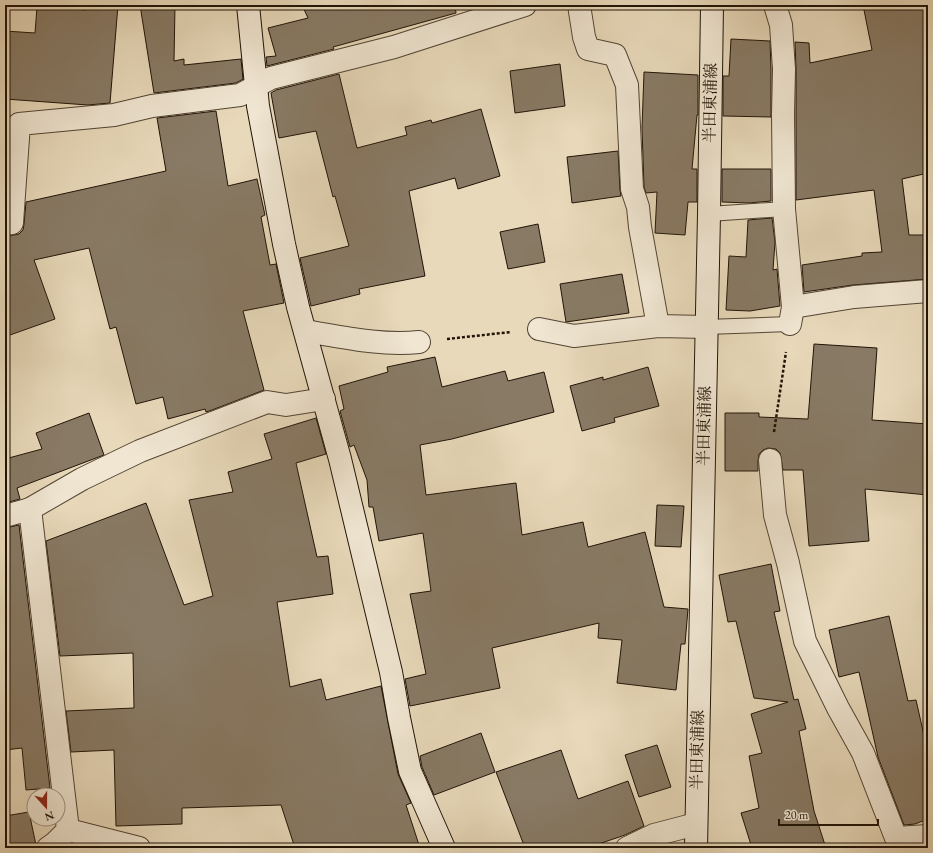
<svg xmlns="http://www.w3.org/2000/svg" width="933" height="853" font-family="'EB Garamond','Noto Serif JP',serif">
<style>
.building{fill:#887a65;stroke:#201408}
.lines{fill:none;stroke-linecap:round;stroke-linejoin:round}
.lane-casing{stroke:#524534;stroke-width:16}
.street-casing{stroke:#524534;stroke-width:24}
.secondary-casing{stroke:#201408;stroke-width:24}
.path{stroke:#201408;stroke-width:2.5;stroke-dasharray:3 2;stroke-linecap:butt}
.lane{stroke:#f0e6d2;stroke-width:14}
.street{stroke:#f0e6d2;stroke-width:22}
.secondary{stroke:#f0e6d2;stroke-width:22}
.labels{text-anchor:middle;dominant-baseline:central;stroke-width:3;stroke-linejoin:round;paint-order:stroke}
.street-label{font-size:16px;fill:#201408;stroke:#f0e6d2}
</style>
<rect width="100%" height="100%" fill="#e8d9ba"/>
<filter id="stains"><feTurbulence type="fractalNoise" baseFrequency=".005" numOctaves="4"/><feColorMatrix values="0 0 0 0 .2 0 0 0 0 .09 0 0 0 0 .02 0 0 0 .5 -.17"/></filter>
<radialGradient id="worn" r=".72"><stop offset=".6" stop-color="#630" stop-opacity="0"/><stop offset="1" stop-color="#630" stop-opacity=".3"/></radialGradient>
<g class="building">
<path d="M86,5H118L110,103L88,105L5,99V31L35,33L37,7L86,10Z"/>
<path d="M140,5H175L174,61L184,59V65L241,59L243,79L236,83L154,93Z"/>
<path d="M302,5H455L456,13L333,47L334,49L267,66L266,57L276,56L268,28L308,18Z"/>
<path d="M863,5H926L928,23V173L902,179L909,235H928V279L853,285L804,292L802,265L862,256V253L882,252L874,190L796,200V69L795,42L809,43L810,63L872,50Z"/>
<path d="M731,39L770,41L771,69V117L723,116V76H729Z"/>
<path d="M560,64L565,106L515,113L510,71Z"/>
<path d="M644,72L698,75V115H697L692,169H697V202H688L685,235L655,233L657,192L646,193L644,187L642,128Z"/>
<path d="M339,74L357,148L407,135L405,127L431,120L432,123L481,109L500,176L458,189L455,178L409,191L425,276L359,289L360,294L311,306L300,258L349,246L335,196L333,197L316,131L279,138L271,93L276,90Z"/>
<path d="M216,111L228,186L257,179L265,215L261,217L270,265L276,264L284,303L243,311L264,390L212,410L206,412L205,409L168,419L163,397L136,404L116,327L110,329L89,248L34,260L55,319L10,335L5,321V236L14,235L19,234L23,230L24,224L26,202L166,171L157,118Z"/>
<path d="M618,151L620,190L621,196L572,203L567,157Z"/>
<path d="M722,169H771V201L749,203L722,202Z"/>
<path d="M772,218L775,242L773,270L777,269L780,306L750,311L726,310L729,256L746,257L748,220Z"/>
<path d="M538,224L545,262L508,269L500,232Z"/>
<path d="M622,274L629,313L566,322L560,284Z"/>
<path d="M814,344L877,348L872,420L928,424V495L865,489L869,541L809,546L803,470H783L780,453L776,449L768,448L763,450L759,454L758,461V471H725V413H759V417L808,419Z"/>
<path d="M435,357L442,387L505,371L508,381L544,372L554,412L452,439L420,445L426,495L516,483L522,535L583,522L588,547L645,532L664,607L688,609L685,644H681L676,690L617,683L622,640L598,638L599,623L492,648L500,688L410,706L405,679L426,674L410,594L431,591L423,533L379,541L373,507H369L367,480L354,445L350,447L340,411L344,409L339,386L388,372L387,367Z"/>
<path d="M648,367L659,406L614,418L615,422L582,431L570,386L603,377V380Z"/>
<path d="M89,413L104,455L17,488L20,499L5,503V459L42,449L36,433Z"/>
<path d="M316,418L326,454L296,463L317,557L328,556L333,594L277,602L290,687L321,679L326,700L381,686L398,774L411,803L406,805L420,848H295L281,805L182,808V824L116,826L114,750L71,752L66,711L134,708L133,653L60,656L46,541L146,503L184,605L213,596L189,500L233,492L228,472L272,459L264,434Z"/>
<path d="M657,505L684,506L681,547L655,546Z"/>
<path d="M19,525L50,788L26,790L22,748L5,750V528Z"/>
<path d="M771,564L780,611L774,612L794,700L798,699L806,729L799,731L814,811L826,848H752L741,813L759,808L749,756L762,753L751,714L788,702L754,698L736,621L728,622L719,575Z"/>
<path d="M889,616L908,701L916,700L928,753V819L915,824L904,825L878,757L859,672L839,677L829,630Z"/>
<path d="M481,733L495,772L434,795L422,767L420,756Z"/>
<path d="M657,745L671,787L639,797L625,755Z"/>
<path d="M561,750L578,799L628,781L644,826L625,835L587,848H525L496,772Z"/>
<path d="M29,812L36,845L18,848H5V816Z"/>
</g>
<g class="lines">
<g class="lane-casing">
<g id="lane">
<path d="M709,214L784,209"/>
<path d="M706,327L790,324"/>
</g>
</g>
<g class="street-casing">
<g id="street">
<path d="M579,5L584,37L588,49L615,55L627,85L632,189L638,207L640,227L658,326"/>
<path d="M775,5L781,25L784,69L783,114L784,209L793,307L790,324"/>
<path d="M5,224L12,223L19,124L114,115L152,106L240,95L271,78L394,47L525,5"/>
<path d="M793,307L854,297L928,291"/>
<path d="M539,329L574,336L658,326L706,327"/>
<path d="M305,331C342,337 381,346 419,342"/>
<path d="M770,460L775,515L788,563L805,641L838,708L863,753L896,838L928,836"/>
<path d="M30,509L68,830L55,843L48,848"/>
<path d="M5,516L30,509L82,479L140,451L267,402L286,405L324,399"/>
<path d="M68,830L139,848"/>
<path d="M627,848L654,835L696,824"/>
</g>
</g>
<g class="secondary-casing">
<g id="secondary">
<path d="M248,5L258,106L284,244L298,307L340,459L391,672L399,718L410,771L444,848"/>
<path d="M696,848L709,214L712,5"/>
</g>
</g>
<g class="path">
<path d="M447,339L511,332"/>
<path d="M774,432L786,352"/>
</g>
<use href="#lane" class="lane"/>
<use href="#street" class="street"/>
<use href="#secondary" class="secondary"/>
</g>
<g class="labels">
<g class="street-label">
<text transform="translate(710 103) rotate(-89)">半田東浦線</text>
<text transform="translate(704 426) rotate(-89)">半田東浦線</text>
<text transform="translate(697 750) rotate(-89)">半田東浦線</text>
</g>
</g>
<rect width="933" height="853" fill="none" stroke="#e8d9ba" stroke-width="20"/>
<rect x="6" y="6" width="921" height="841" fill="none" stroke="#201408" stroke-width="2"/>
<rect x="10" y="10" width="913" height="833" fill="none" stroke="#201408"/>
<g transform="translate(46 807) rotate(159)"><circle r="19" fill="#f0e6d2" stroke="#9d9281"/>
<path d="M0-3L7 15L0 10L-7 15Z" fill="#8f2418"/>
<text y="-6" font-size="11" font-weight="bold" text-anchor="middle" fill="#201408">N</text>
</g>
<path d="M779 819v6h99v-6" fill="none" stroke="#201408" stroke-width="2"/>
<text x="785" y="819" font-size="12" fill="#201408" stroke="#f0e6d2" stroke-width="3" paint-order="stroke">20 m</text>
<rect width="100%" height="100%" filter="url(#stains)"/>
<rect width="100%" height="100%" fill="url(#worn)"/>
</svg>
